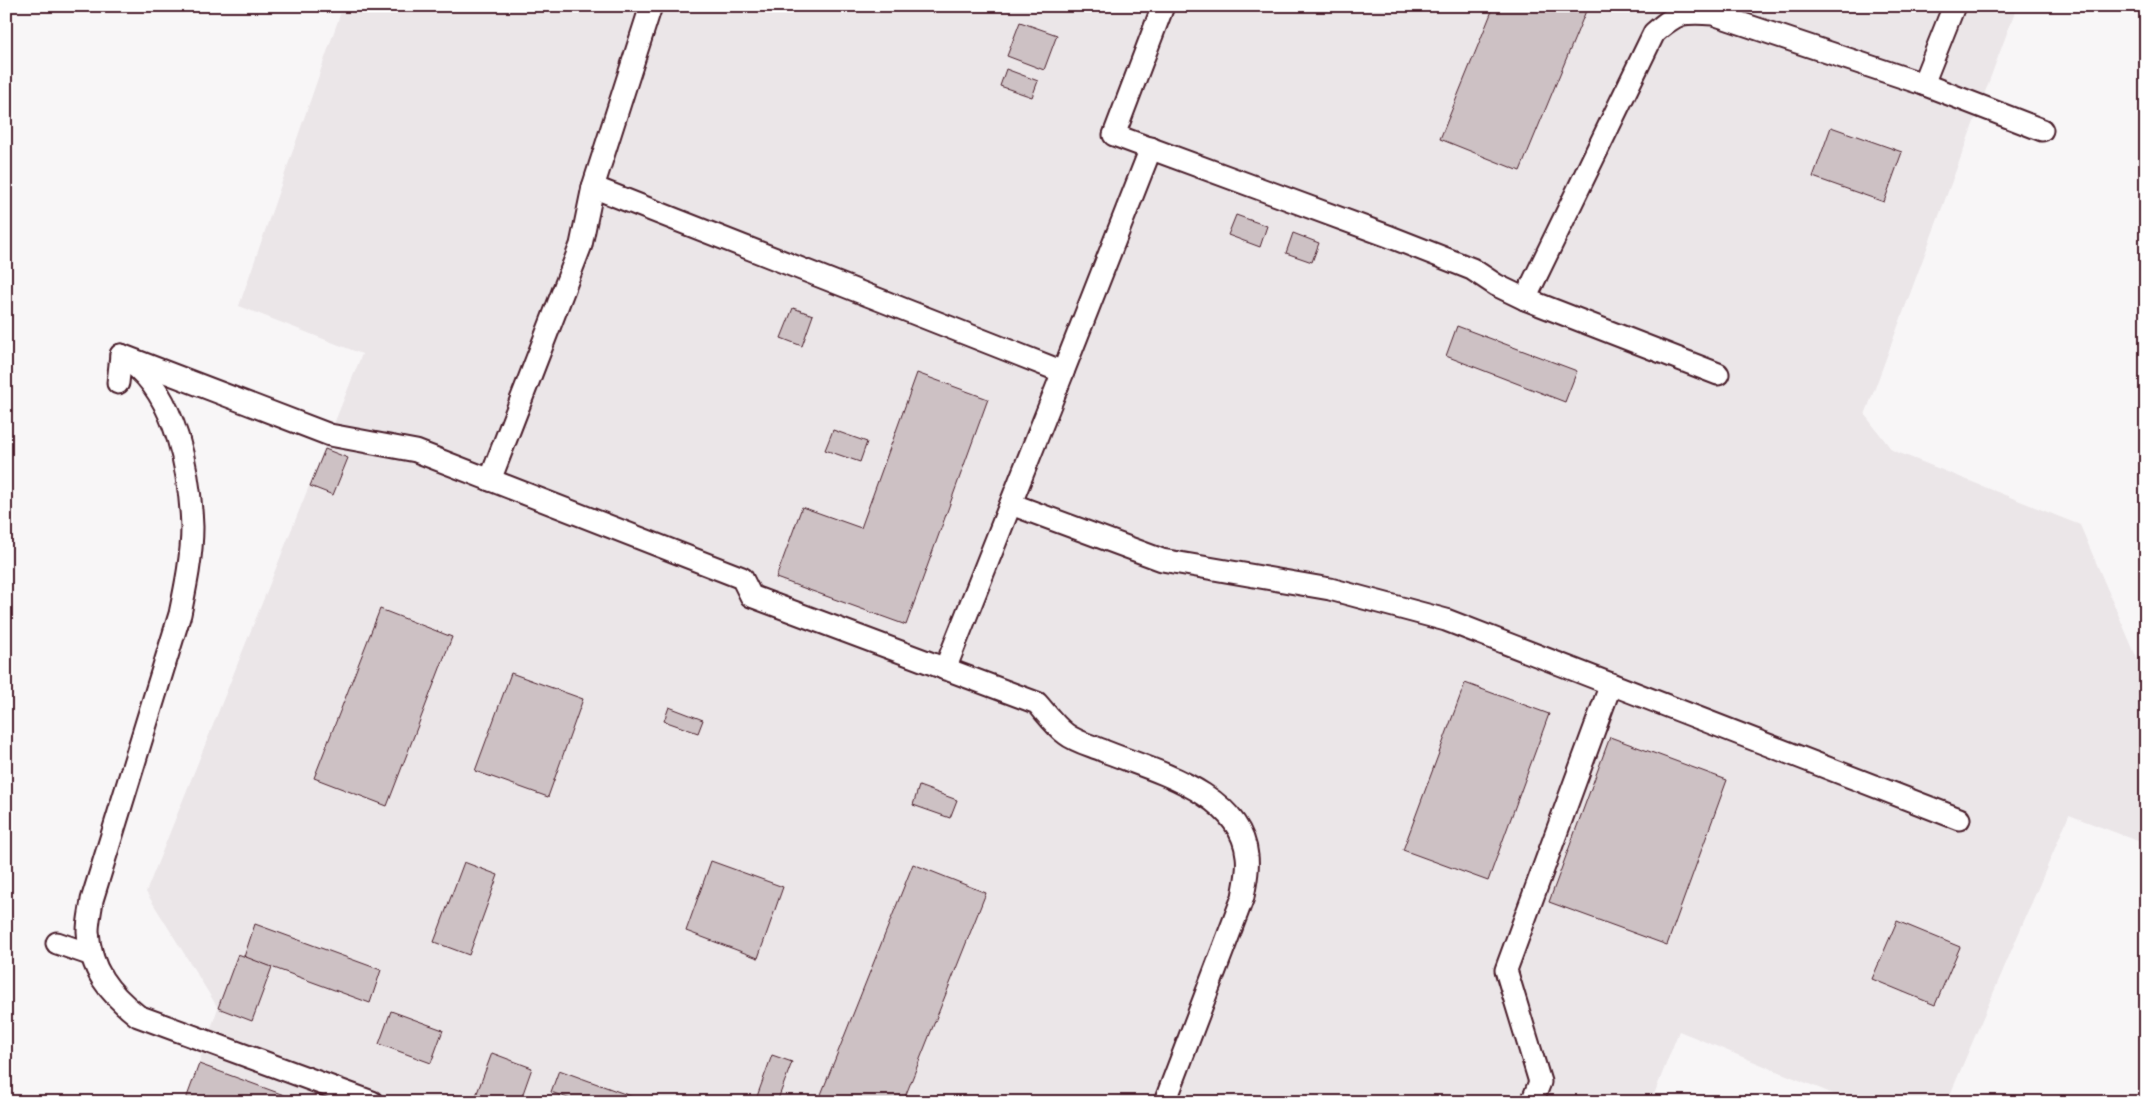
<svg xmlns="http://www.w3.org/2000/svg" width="2152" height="1108" font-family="Pangolin,sans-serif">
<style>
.built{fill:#ebe6e8}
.building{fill:#cdc1c4;stroke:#4a1f2b}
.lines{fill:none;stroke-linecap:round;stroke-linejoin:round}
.service-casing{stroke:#4a1f2b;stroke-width:25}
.service{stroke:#fff;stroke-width:21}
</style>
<rect width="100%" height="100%" fill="#f8f6f7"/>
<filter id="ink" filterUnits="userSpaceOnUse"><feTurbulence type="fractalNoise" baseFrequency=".02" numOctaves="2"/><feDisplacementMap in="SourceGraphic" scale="10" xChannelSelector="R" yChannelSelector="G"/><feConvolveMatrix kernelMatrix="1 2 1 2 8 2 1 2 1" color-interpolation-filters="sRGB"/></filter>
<g filter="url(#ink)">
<path class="built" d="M343,6H2017L1865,415L1892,450L2080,525L2139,663L2146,665V844L2069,815L1947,1102H1853L1679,1031L1651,1102H185L218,1008L146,892L362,354L239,306Z"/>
<g class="building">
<path d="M1494,6H1588L1520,171L1440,139Z"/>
<path d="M1020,22L1057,35L1044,70L1007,56Z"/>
<path d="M1006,69L1038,81L1032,97L1000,86Z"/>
<path d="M1831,127L1902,152L1884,202L1813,177Z"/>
<path d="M1236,215L1267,226L1260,247L1228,235Z"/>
<path d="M1293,233L1319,243L1312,262L1286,253Z"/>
<path d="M793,308L813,315L802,346L781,338Z"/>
<path d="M1457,326L1577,371L1565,402L1446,356Z"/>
<path d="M917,373L988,399L906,625L776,578L802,507L861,528Z"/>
<path d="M833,430L867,442L860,462L825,450Z"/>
<path d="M325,449L348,458L333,495L310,486Z"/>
<path d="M380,609L452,637L387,806L314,778Z"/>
<path d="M511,673L583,699L548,797L475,771Z"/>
<path d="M1465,683L1549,714L1488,881L1403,850Z"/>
<path d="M669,707L703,720L698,733L664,721Z"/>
<path d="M1610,737L1727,780L1667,945L1549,902Z"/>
<path d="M919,786L957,800L950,818L913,805Z"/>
<path d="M711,861L783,887L758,958L686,931Z"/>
<path d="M464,862L498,875L469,955L434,942Z"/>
<path d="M913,864L986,893L903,1102H818Z"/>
<path d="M1897,921L1960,947L1935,1005L1872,979Z"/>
<path d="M255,924L381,970L370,1003L244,957Z"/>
<path d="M238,954L272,967L252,1021L218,1008Z"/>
<path d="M391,1011L443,1030L431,1063L379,1044Z"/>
<path d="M492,1053L532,1068L520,1102L474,1101Z"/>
<path d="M772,1055L792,1062L777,1102H755Z"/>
<path d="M199,1064L303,1102H185Z"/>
<path d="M559,1070L647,1102H579L551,1092Z"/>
</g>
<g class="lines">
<g class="service-casing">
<g id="service">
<path d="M1163,6L1114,135L1388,236L1472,269L1496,285L1525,299L1718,374"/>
<path d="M1923,84L1954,6"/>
<path d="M593,187L1063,372L1151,148"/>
<path d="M1525,299L1654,33C1678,12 1682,12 1713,14L1923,84L2042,130"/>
<path d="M121,355L330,435L416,451L742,578L751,596L1037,703C1046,713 1055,726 1066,734C1076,742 1093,746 1104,751C1154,771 1241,793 1247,856C1249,870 1245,884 1243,897L1165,1102"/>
<path d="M131,363C176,396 190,473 192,527C192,556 186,585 180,614L92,900C91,909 88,921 88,931C90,970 109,993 138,1016L372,1102"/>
<path d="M118,383L121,355"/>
<path d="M490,480L581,245L593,187L651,6"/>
<path d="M1011,504L1162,560L1330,589L1446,620L1959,819"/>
<path d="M945,669L1063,372"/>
<path d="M57,943L92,955"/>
<path d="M1532,1102L1540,1082L1506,970L1611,684"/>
</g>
</g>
<use href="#service" class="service"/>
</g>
</g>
<rect width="2152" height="1108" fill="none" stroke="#fff" stroke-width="25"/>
<rect x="12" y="12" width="2127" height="1083" fill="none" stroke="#4a1f2b" stroke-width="2" filter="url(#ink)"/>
</svg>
